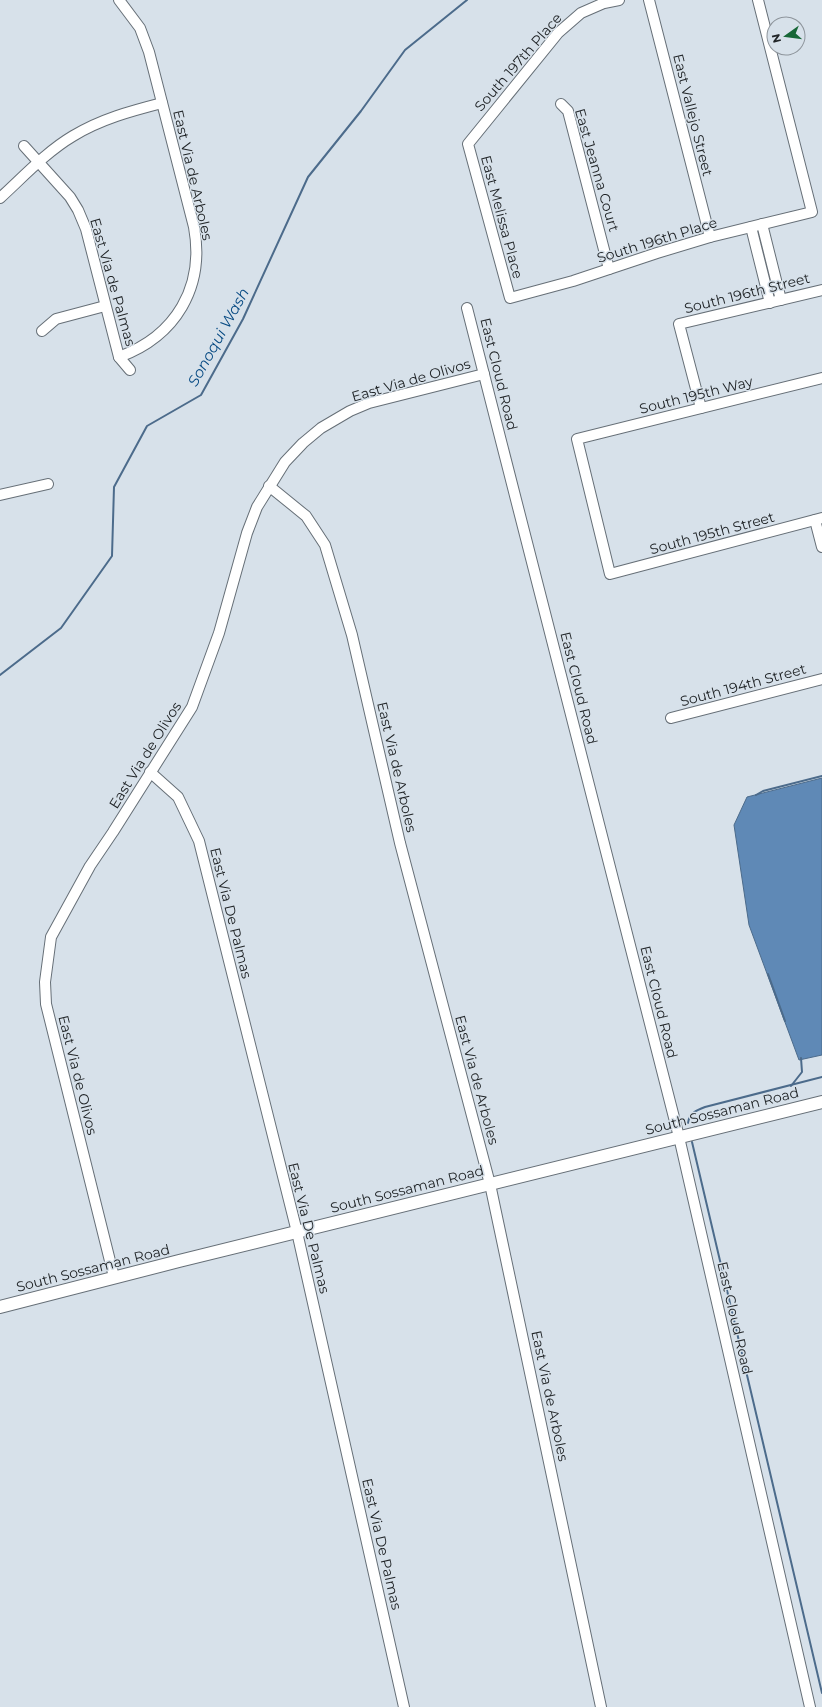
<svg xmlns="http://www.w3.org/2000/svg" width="822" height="1707" font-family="Montserrat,sans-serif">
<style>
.water{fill:#5f89b6;stroke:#4c6b8b}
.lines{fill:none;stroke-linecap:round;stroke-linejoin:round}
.stream{stroke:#4c6b8b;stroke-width:2}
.minor-casing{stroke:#666f77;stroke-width:12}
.major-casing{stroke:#666f77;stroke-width:14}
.minor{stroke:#fff;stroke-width:10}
.major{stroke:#fff;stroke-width:12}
.labels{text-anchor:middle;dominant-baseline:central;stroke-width:3;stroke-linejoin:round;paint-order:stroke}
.street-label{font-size:14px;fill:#202427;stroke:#d7e1ea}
.water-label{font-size:15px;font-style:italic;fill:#074a83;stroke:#d7e1ea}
</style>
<rect width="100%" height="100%" fill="#d7e1ea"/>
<path class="water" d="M822,778V1055L799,1060L749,925L734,825L747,797Z"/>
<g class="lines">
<g class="stream">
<path d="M0,675L61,628L112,556L114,487L147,426L201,395L243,319L308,177L361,111L405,50L467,0"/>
<path d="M756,795L763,791L822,776"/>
<path d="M768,974L785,1021"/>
<path d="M791,1086L802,1072L801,1058"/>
<path d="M688,1123C689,1113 697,1110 705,1107L822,1077"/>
<path d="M692,1142L822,1693"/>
</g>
<g class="minor-casing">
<g id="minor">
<path d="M119,0L140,28L149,52L194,227C205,287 176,336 119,357"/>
<path d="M619,0L604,3L581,13L558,33L468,144L510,298L573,281L657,253L710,237L812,212L758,0"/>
<path d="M649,0L710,237"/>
<path d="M561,104L568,111L609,269"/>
<path d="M24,146L70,197L78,210L86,229L119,357L130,370"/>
<path d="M0,198C23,177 46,152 73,136C101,119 131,111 162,103"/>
<path d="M762,224L781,300"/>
<path d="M751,227L770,303"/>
<path d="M467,308L679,1137L810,1707"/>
<path d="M42,331L56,319L105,306"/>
<path d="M822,378L577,439L610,574L822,518"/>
<path d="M701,408L679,324L822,290"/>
<path d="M269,486L306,516L325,545L352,635L400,843L490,1184L601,1707"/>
<path d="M0,495L48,484"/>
<path d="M815,520L822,547"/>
<path d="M671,718L822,679"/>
<path d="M150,772L178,797L199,841L297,1232L404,1707"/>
<path d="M114,1277L46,1004L45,982L51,937L90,866L113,832L192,707L219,633L247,533L257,507L285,462L303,443L321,428L350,411L369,403L484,374"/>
</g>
</g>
<g class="major-casing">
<path id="major" d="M0,1307L179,1261L822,1102"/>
</g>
<use href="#minor" class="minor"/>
<use href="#major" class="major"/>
</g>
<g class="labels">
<g class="street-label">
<text transform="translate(518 62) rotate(-49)">South 197th Place</text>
<text transform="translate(693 115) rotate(76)">East Vallejo Street</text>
<text transform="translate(597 170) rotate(74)">East Jeanna Court</text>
<text transform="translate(193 175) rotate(77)">East Via de Arboles</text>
<text transform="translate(502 217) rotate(75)">East Melissa Place</text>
<text transform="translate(657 240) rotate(-17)">South 196th Place</text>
<text transform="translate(113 282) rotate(74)">East Via de Palmas</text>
<text transform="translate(747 293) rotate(-14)">South 196th Street</text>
<text transform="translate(499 374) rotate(76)">East Cloud Road</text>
<text transform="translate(411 380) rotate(-16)">East Via de Olivos</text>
<text transform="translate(696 395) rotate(-14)">South 195th Way</text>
<text transform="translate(712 533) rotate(-15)">South 195th Street</text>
<text transform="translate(743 685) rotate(-15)">South 194th Street</text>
<text transform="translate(579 688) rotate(76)">East Cloud Road</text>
<text transform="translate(145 755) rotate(-58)">East Via de Olivos</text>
<text transform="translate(397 767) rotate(77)">East Via de Arboles</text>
<text transform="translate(231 913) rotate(76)">East Via De Palmas</text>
<text transform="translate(659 1002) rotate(76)">East Cloud Road</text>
<text transform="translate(78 1075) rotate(76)">East Via de Olivos</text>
<text transform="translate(477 1080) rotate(75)">East Via de Arboles</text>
<text transform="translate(722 1111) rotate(-14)">South Sossaman Road</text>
<text transform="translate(407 1189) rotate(-14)">South Sossaman Road</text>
<text transform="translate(309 1228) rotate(76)">East Via De Palmas</text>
<text transform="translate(93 1268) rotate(-14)">South Sossaman Road</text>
<text transform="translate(735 1318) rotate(77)">East Cloud Road</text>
<text transform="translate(550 1396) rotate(78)">East Via de Arboles</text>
<text transform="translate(382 1544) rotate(77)">East Via De Palmas</text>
</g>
<g class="water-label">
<text transform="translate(218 337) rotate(-61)">Sonoqui Wash</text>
</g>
</g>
<g transform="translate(786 36) rotate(256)"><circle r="19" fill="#d7e1ea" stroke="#8e959c"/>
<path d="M0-3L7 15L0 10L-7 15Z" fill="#176737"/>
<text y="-6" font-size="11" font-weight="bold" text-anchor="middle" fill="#202427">N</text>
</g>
</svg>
